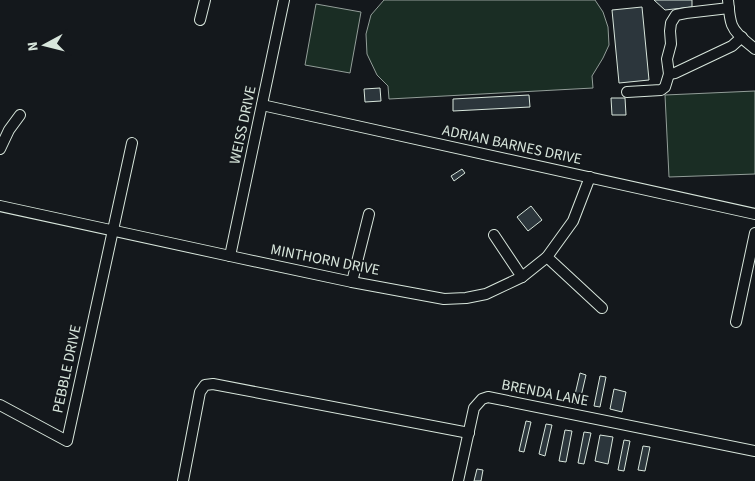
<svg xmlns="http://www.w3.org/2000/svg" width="755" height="481" font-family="'Source Sans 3',sans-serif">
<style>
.green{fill:#1a2d24;stroke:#939e99}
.building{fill:#2c363c;stroke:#d8e6dc}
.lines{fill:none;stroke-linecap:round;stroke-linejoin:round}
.minor-casing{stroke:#d8e6dc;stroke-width:12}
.minor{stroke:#14181c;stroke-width:10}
.labels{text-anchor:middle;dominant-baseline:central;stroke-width:4;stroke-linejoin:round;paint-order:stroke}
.street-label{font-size:15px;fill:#d8e6dc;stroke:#14181c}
</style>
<rect width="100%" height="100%" fill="#14181c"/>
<g class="green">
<path d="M384,0H595L603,12L608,27L609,45L603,58L592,76L593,88L389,99L388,86L377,75L367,54L366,34L371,15Z"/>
<path d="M316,4L361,12L350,73L305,65Z"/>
<path d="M755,91V174L669,177L665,95Z"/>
</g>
<g class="building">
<path d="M654,0H692V7L665,10Z"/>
<path d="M642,7L649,80L619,83L612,10Z"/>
<path d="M380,88L381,101L365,102L364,89Z"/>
<path d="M529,95L530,107L453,111V99Z"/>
<path d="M611,98H625L626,115H612Z"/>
<path d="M462,169L465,173L454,181L451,176Z"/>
<path d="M531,206L542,220L528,231L517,217Z"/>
<path d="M580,373L586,375L579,405L573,403Z"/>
<path d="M600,376L606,377L600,407L594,406Z"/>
<path d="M614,389L626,392L622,412L610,409Z"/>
<path d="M526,421L531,422L524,452L519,451Z"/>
<path d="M546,424L552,425L545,456L539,454Z"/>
<path d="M565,430L572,431L566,462L559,461Z"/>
<path d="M584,432L591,433L584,464L578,463Z"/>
<path d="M600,435L613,437L608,464L595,461Z"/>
<path d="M624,440L630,441L624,471L618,470Z"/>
<path d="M643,446L650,447L645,471L638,470Z"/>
<path d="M477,469L483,470L481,481H474Z"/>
</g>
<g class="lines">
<g class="minor-casing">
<g id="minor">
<path d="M728,0C729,8 729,17 732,25C736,35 747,42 755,49"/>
<path d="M729,8L686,13L676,15L671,23L670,31L671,44L667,59L669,74L675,73L732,46L742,37"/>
<path d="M200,20L205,0"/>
<path d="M627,92L661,90L665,87L669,74"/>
<path d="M262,105L755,214"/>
<path d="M0,149L9,130L20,115"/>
<path d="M0,206L230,256L352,282L444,299L466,298L486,294L522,277L547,257L573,221L590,177"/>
<path d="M494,235L522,277"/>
<path d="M230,256L284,0"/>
<path d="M547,257L602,308"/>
<path d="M352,282L369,214"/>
<path d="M736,322L755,233"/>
<path d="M0,405L67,441L132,143"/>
<path d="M183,481L200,392L205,385L213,384L469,433"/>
<path d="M458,481L474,408L482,399L488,397L755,451"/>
</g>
</g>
<use href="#minor" class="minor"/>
</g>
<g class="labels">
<g class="street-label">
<text transform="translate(243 125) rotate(-78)">WEISS DRIVE</text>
<text transform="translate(512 145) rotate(12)">ADRIAN BARNES DRIVE</text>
<text transform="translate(325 260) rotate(11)">MINTHORN DRIVE</text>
<text transform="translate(67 369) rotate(-78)">PEBBLE DRIVE</text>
<text transform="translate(545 393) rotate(11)">BRENDA LANE</text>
</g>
</g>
<g transform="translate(45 45) rotate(263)" stroke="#14181c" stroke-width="4" paint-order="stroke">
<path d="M0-4L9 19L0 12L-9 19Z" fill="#d8e6dc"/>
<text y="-8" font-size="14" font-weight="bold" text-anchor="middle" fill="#d8e6dc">N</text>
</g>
</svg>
